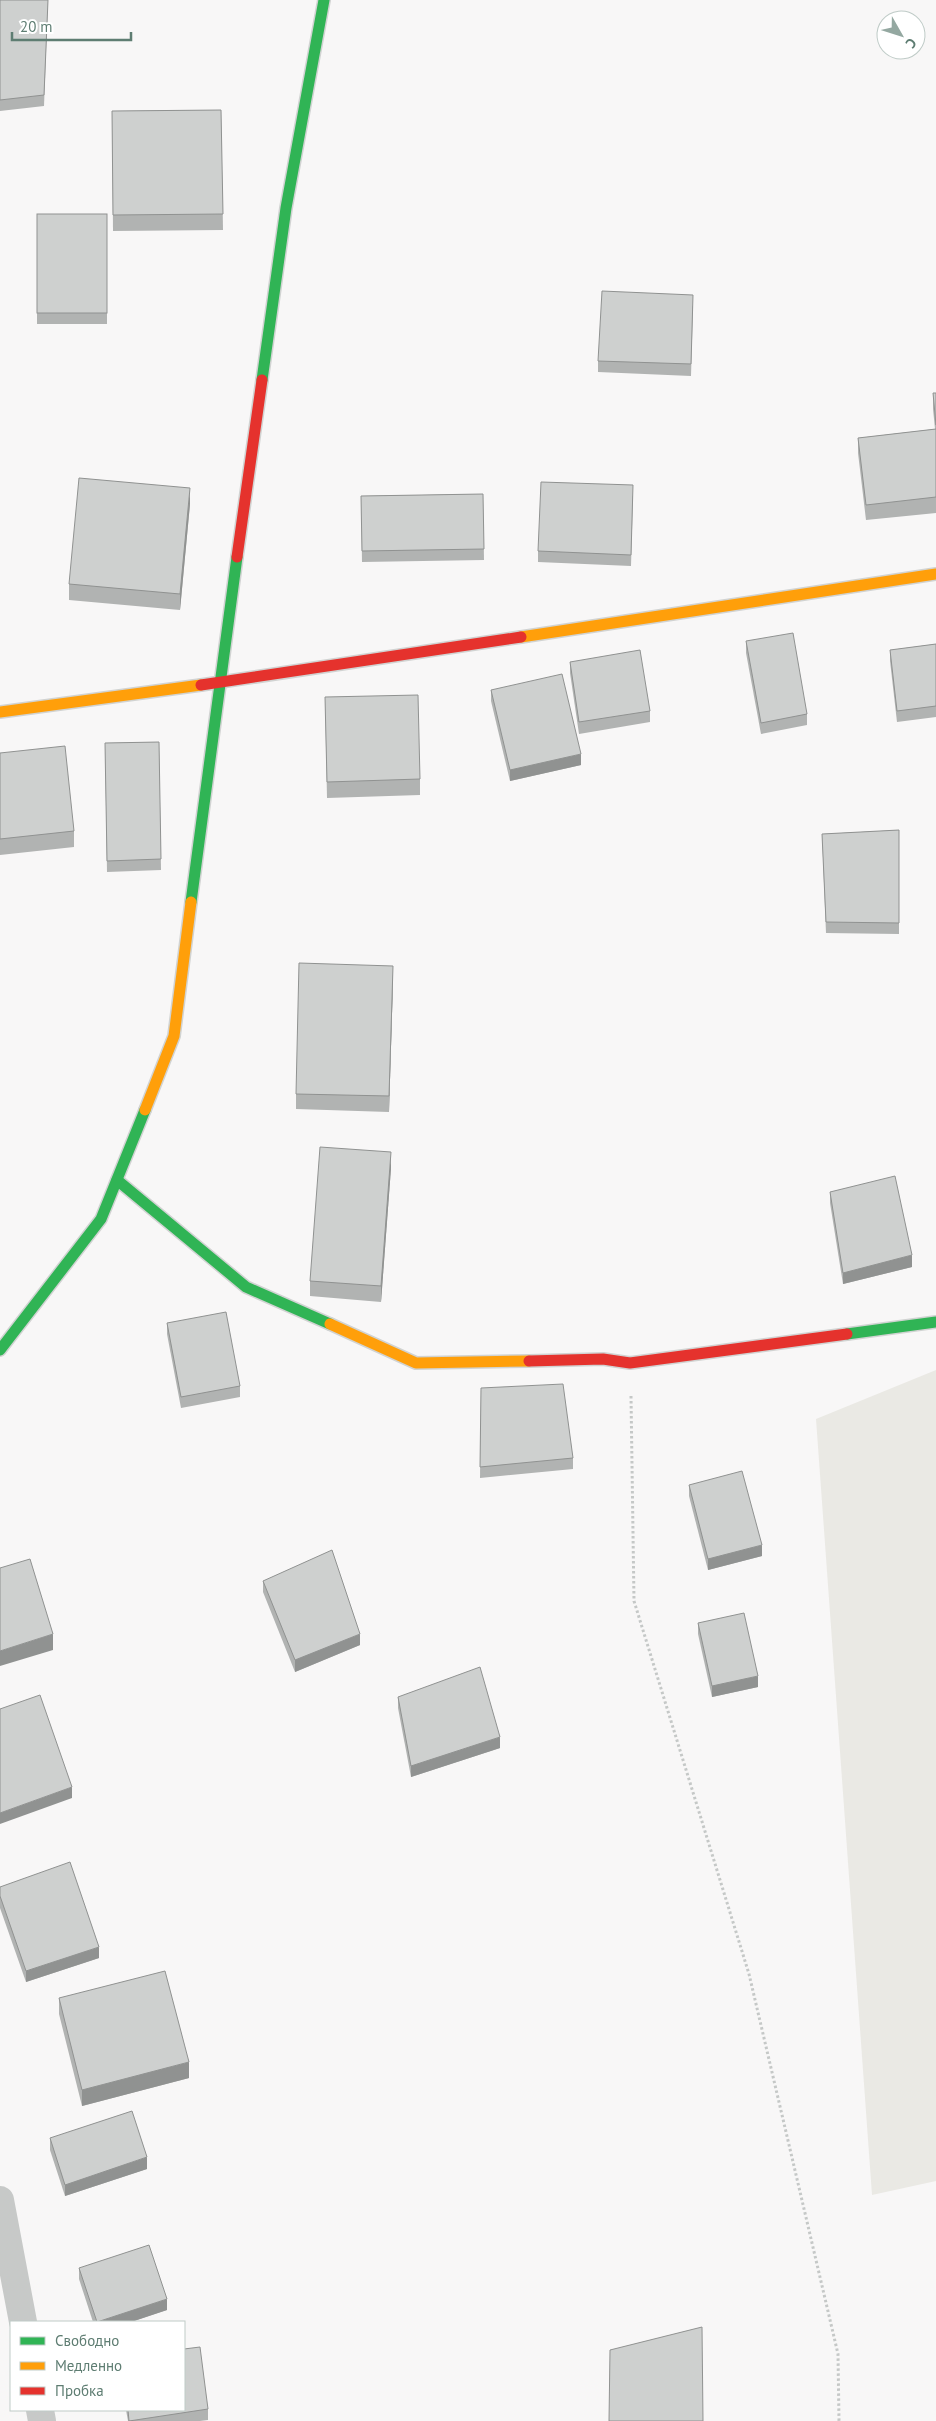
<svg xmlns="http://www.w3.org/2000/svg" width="936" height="2421" font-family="'PT Sans',sans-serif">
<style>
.green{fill:#eae9e4}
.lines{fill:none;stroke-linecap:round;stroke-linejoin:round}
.fast-casing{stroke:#d1d3d2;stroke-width:14}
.slow-casing{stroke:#d1d3d2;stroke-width:14}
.jam-casing{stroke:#d1d3d2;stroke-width:14}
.path{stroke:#c5c8c7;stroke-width:3;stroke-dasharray:2.5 2.5;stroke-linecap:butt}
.street{stroke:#c7c9c8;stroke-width:28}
.fast{stroke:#30b455;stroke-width:11}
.slow{stroke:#ff9f0a;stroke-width:11}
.jam{stroke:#e5322d;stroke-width:11}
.wall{fill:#b1b3b2}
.shaded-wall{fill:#909291}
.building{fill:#ced0cf;stroke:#909291}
</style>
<rect width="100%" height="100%" fill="#f8f7f7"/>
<path class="green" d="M936,1370V2181L872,2195L816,1419Z"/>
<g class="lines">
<g class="fast-casing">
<g id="fast">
<path d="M262,380L286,208L324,0"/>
<path d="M191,902L237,557"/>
<path d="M117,1180L246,1287L330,1324"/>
<path d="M847,1334L936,1322"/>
<path d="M0,1350L101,1219L145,1110"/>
</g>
</g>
<g class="slow-casing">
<g id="slow">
<path d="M521,637L936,574"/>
<path d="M0,712L201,685"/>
<path d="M145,1110L174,1036L191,902"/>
<path d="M330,1324L416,1363L529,1361"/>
</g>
</g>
<g class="jam-casing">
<g id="jam">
<path d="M237,557L262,380"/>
<path d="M201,685L521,637"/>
<path d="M529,1361L603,1359L630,1363L847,1334"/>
</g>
</g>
<path class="path" d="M631,1396L634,1601L749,1974L838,2354L839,2421"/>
<g class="street">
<path d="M0,2200L23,2322"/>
<path d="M40,2410L42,2421"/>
</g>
<use href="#fast" class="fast"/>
<use href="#slow" class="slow"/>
<use href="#jam" class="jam"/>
</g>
<g class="wall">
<path d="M0,0H48L44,106L0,111Z"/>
<path d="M221,110L223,230L113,231L112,111Z"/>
<rect x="37" y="214" width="70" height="110"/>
<path d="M693,306L691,376L598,372V361Z"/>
<path d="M933,393H936V513L866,520L858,453V438L935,429L933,409Z"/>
<path d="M483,494L484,560L362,562L361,496Z"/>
<path d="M633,496L631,566L538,562V551Z"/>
<path d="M190,504L180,610L69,600V584Z"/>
<path d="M746,641L807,714V725L761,734L746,653Z"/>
<path d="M936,644V717L897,722L890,661V650Z"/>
<path d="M570,662L650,711V722L579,734L570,673Z"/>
<path d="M491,690L581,765L510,781L491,701Z"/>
<path d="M325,697L420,779V795L327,798Z"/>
<path d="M159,742L161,870L107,872L105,743Z"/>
<path d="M0,753L74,831V847L0,855Z"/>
<path d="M899,830V934L826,933L822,834Z"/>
<path d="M393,981L389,1112L296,1109V1094Z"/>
<path d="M391,1168L381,1302L310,1296V1281Z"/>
<path d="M830,1192L912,1267L843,1284L830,1203Z"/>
<path d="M167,1323L240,1386V1397L181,1408L167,1334Z"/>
<path d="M481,1388L573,1458V1469L480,1478Z"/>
<path d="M689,1485L762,1556L708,1570L689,1496Z"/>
<path d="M263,1581L360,1645L295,1672L263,1592Z"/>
<path d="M698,1623L758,1687L712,1697L698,1634Z"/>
<path d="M398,1697L500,1748L411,1777L398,1708Z"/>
<path d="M0,1896L99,1958L26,1982L0,1908Z"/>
<path d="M59,1998L189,2078L82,2106L59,2014Z"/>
<path d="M50,2138L147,2169L65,2196L50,2150Z"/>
<path d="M79,2268L167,2310L131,2322H93L79,2279Z"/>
<path d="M208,2409V2420L200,2421H128L126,2410H184Z"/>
</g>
<g class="shaded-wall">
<path d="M190,488V504L180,610V594Z"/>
<path d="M581,754V765L510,781V770Z"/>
<path d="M393,966V981L389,1112V1096Z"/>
<path d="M391,1152V1168L381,1302V1286Z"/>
<path d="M912,1255V1267L843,1284V1273Z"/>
<path d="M762,1545V1556L708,1570V1559Z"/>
<path d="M53,1634V1650L0,1666V1651Z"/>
<path d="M360,1634V1645L295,1672V1660Z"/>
<path d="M758,1676V1687L712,1697V1686Z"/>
<path d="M500,1737V1748L411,1777V1766Z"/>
<path d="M72,1787V1798L0,1824V1813Z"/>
<path d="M99,1947V1958L26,1982V1971Z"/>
<path d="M189,2062V2078L82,2106V2090Z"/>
<path d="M147,2157V2169L65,2196V2185Z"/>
<path d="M167,2299V2310L131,2322H97Z"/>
</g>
<g class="building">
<path d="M0,0H48L44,95L0,100Z"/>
<path d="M221,110L223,214L113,215L112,111Z"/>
<rect x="37" y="214" width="70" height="99"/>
<path d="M602,291L693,295L691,364L598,361Z"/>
<path d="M933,393H936V425Z"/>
<path d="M936,429V497L866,505L858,438Z"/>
<path d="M79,478L190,488L180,594L69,584Z"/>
<path d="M541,482L633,485L631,555L538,551Z"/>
<path d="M483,494L484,549L362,551L361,496Z"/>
<path d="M793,633L807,714L761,723L746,641Z"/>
<path d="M936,644V706L897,711L890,650Z"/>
<path d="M640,650L650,711L579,722L570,662Z"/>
<path d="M562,674L581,754L510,770L491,690Z"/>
<path d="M418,695L420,779L327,782L325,697Z"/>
<path d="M159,742L161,859L107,861L105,743Z"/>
<path d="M65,746L74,831L0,839V753Z"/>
<path d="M899,830V923L826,922L822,834Z"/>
<path d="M299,963L393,966L389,1096L296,1094Z"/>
<path d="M320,1147L391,1152L381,1286L310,1281Z"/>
<path d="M895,1176L912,1255L843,1273L830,1192Z"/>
<path d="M226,1312L240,1386L181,1397L167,1323Z"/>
<path d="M563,1384L573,1458L480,1467L481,1388Z"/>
<path d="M742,1471L762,1545L708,1559L689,1485Z"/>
<path d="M332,1550L360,1634L295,1660L263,1581Z"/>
<path d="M30,1559L53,1634L0,1651V1568Z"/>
<path d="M744,1613L758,1676L712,1686L698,1623Z"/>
<path d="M480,1667L500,1737L411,1766L398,1697Z"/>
<path d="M40,1695L72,1787L0,1813V1709Z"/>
<path d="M70,1862L99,1947L26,1971L0,1896V1887Z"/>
<path d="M165,1971L189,2062L82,2090L59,1998Z"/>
<path d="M132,2111L147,2157L65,2185L50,2138Z"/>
<path d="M149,2245L167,2299L97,2322L79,2268Z"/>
<path d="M702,2327L703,2421H609L610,2350Z"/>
<path d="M200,2347L208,2409L129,2421L128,2410H184V2349Z"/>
</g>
<rect x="10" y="2321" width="175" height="90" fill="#ffffff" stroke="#bfcbc7"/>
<rect x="20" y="2337" width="25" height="8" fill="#30b455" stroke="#bfcbc7"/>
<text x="55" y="2346" font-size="15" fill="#5e7d72">Свободно</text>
<rect x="20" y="2362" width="25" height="8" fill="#ff9f0a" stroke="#bfcbc7"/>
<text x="55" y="2371" font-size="15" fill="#5e7d72">Медленно</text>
<rect x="20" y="2387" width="25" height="8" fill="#e5322d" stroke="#bfcbc7"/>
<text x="55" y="2396" font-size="15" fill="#5e7d72">Пробка</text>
<g transform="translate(901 35) rotate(129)"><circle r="24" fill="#ffffff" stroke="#bfcbc7"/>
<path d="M0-4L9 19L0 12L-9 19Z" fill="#94a8a1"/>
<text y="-8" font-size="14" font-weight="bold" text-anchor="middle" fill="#5e7d72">С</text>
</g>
<path d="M12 32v8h119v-8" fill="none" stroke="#5e7d72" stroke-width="2.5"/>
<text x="20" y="32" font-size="15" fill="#5e7d72" stroke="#ffffff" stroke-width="4" paint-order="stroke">20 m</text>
</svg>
